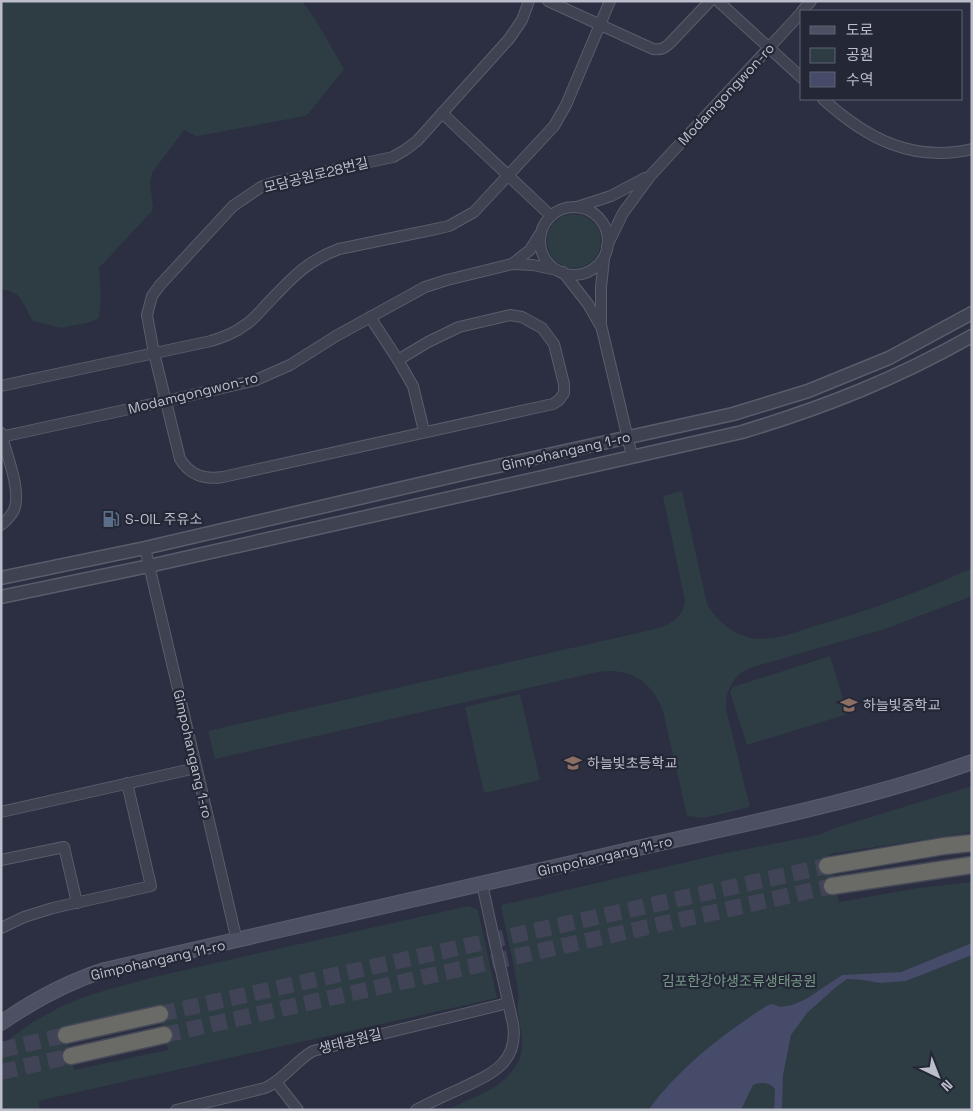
<svg xmlns="http://www.w3.org/2000/svg" width="973" height="1111" font-family="'Space Grotesk','Noto Sans KR',sans-serif">
<style>
.green{fill:#2e3c43;fill-rule:evenodd}
.water{fill:#454b69}
.lines{fill:none;stroke-linecap:round;stroke-linejoin:round}
.trunk-tunnel{stroke:#414456;stroke-width:16;stroke-dasharray:16 8;stroke-linecap:butt}
.minor-casing{stroke:#5a5d6b;stroke-width:12}
.tertiary-casing{stroke:#5a5d6b;stroke-width:15}
.secondary-casing{stroke:#5a5d6b;stroke-width:16}
.trunk-casing{stroke:#464a58;stroke-width:19}
.minor{stroke:#3f4251;stroke-width:10}
.tertiary{stroke:#3f4251;stroke-width:12}
.secondary{stroke:#4d5063;stroke-width:14}
.trunk{stroke:#6a6a66;stroke-width:16}
.labels{text-anchor:middle;dominant-baseline:central;stroke-width:4.5;stroke-linejoin:round;paint-order:stroke}
.street-label{font-size:14px;fill:#bcbecb;stroke:#232736}
.poi-label{font-size:14px;fill:#bcbecb;stroke:#232736;text-anchor:start}
.park-label{font-size:14px;fill:#769986;stroke:#232736}
</style>
<rect width="100%" height="100%" fill="#2b2f41"/>
<g class="green">
<path d="M1,1H302L315,19L344,69L309,113L305,116L198,136H196L184,130L152,173L150,183L153,208L152,211L99,268L101,297L99,318L91,322L61,328L33,321C24,309 24,290 1,290Z"/>
<circle cx="574" cy="241" r="27"/>
<path d="M682,491L707,604C716,620 733,634 751,638C773,642 798,631 818,625C870,610 922,591 972,568V596L888,628L750,668C733,675 725,691 726,709L750,807L704,818L687,816L663,711C652,681 629,667 598,672L215,759L208,731L659,628C672,623 684,615 685,601L663,496Z"/>
<path d="M830,656L848,714L747,745L730,692L733,687Z"/>
<path d="M520,694L540,780L484,793L465,707Z"/>
<path d="M972,786V832L829,854L839,902L918,888L972,882V1110H447C468,1099 497,1091 512,1071C528,1051 521,1036 518,1013C517,1006 519,998 518,991C514,962 506,933 501,905L721,854L818,835L838,827Z"/>
<path d="M468,906L478,910L497,998L38,1101L40,1110H1V1045L33,1022L60,1007L81,998L106,990L158,976ZM158,1007L168,1050L74,1070L64,1026Z"/>
</g>
<path class="water" d="M972,943V955L906,981L880,983L863,980L847,979L836,987L807,1013L791,1035L783,1075L782,1110H774L775,1089C769,1082 761,1082 753,1085L741,1110H648C681,1066 723,1034 768,1005L772,1004L781,1007L792,1005L806,999L842,975L901,972Z"/>
<g class="lines">
<g class="trunk-tunnel">
<path d="M160,1014L827,866"/>
<path d="M164,1035L832,886"/>
<path d="M1,1050L66,1035"/>
<path d="M1,1072L71,1056"/>
</g>
<g class="minor-casing">
<g id="minor">
<path d="M548,1L653,49C662,50 665,48 671,42L710,1"/>
<path d="M718,1L802,78"/>
<path d="M802,11L811,1"/>
<path d="M823,99C866,138 912,163 972,149"/>
<path d="M442,113L551,216"/>
<path d="M577,207L611,196L645,178"/>
<circle cx="574" cy="241" r="34"/>
<path d="M607,246L623,213L651,175L802,12"/>
<path d="M604,259L601,287V325L632,456"/>
<path d="M512,264L530,250L540,234"/>
<path d="M563,272L588,304L600,325"/>
<path d="M370,317L398,360L413,386L424,431"/>
<path d="M398,360L428,342L459,327L510,315L522,317L542,328L554,344L564,384V393L559,400L553,404L223,477C204,480 190,475 180,459L154,353L147,315L152,296L160,285L233,206L261,187L275,182L393,157L405,150L417,141L509,39L522,20L529,1"/>
<path d="M1,386L211,341C223,337 235,333 245,325C254,320 260,311 267,304C291,279 306,261 339,249L431,230L449,226L474,212L554,126L566,105L610,1"/>
<path d="M1,433C6,453 22,491 14,510C11,516 7,520 1,525"/>
<path d="M1,437L166,401L256,380L290,365L336,336L425,287L447,280L512,264L533,265L557,270"/>
<path d="M145,548L237,941"/>
<path d="M1,812L196,768"/>
<path d="M1,860L64,847L77,903"/>
<path d="M1,928L24,917L53,908L151,886L127,783"/>
<path d="M276,1082L298,1110"/>
<path d="M176,1110L265,1088C284,1080 295,1061 313,1051L508,1003"/>
<path d="M416,1110C431,1102 446,1095 462,1088C491,1074 519,1063 513,1024L482,884"/>
</g>
</g>
<g class="tertiary-casing">
<g id="tertiary">
<path d="M1,578L145,548L471,472L733,414L808,391L889,358L972,313"/>
<path d="M1,597L149,566L742,432C825,407 896,379 972,336"/>
</g>
</g>
<g class="secondary-casing">
<path id="secondary" d="M1,1023C34,1000 67,982 105,970C271,932 437,894 603,856C727,827 851,805 972,762"/>
</g>
<g class="trunk-casing">
<g id="trunk">
<path d="M827,866L944,846L972,843"/>
<path d="M832,886L972,865"/>
<path d="M66,1035L160,1014"/>
<path d="M71,1056L164,1035"/>
</g>
</g>
<use href="#minor" class="minor"/>
<use href="#tertiary" class="tertiary"/>
<use href="#secondary" class="secondary"/>
<use href="#trunk" class="trunk"/>
</g>
<defs>
<g id="fuel-bare" transform="scale(1.35)"><path d="M-5.5-6h7V0h2V4h1.3V-2.5L3-4.5l.8-.8L6-3V5H2.5V1h-1V6h-7ZM-4.2-4.7v3.2H.2V-4.7Z" fill="#5c6f8a" stroke="#232736" stroke-width="2.5" paint-order="stroke"/></g>
<g id="school-bare" transform="scale(1.35)"><path d="M0-5L7-2L0 1L-7-2ZM-4 1L0 2.5L4 1V4Q0 6-4 4Z" fill="#8d6e63" stroke="#232736" stroke-width="2.5" paint-order="stroke"/></g>
</defs>
<g fill-rule="evenodd">
<use href="#fuel-bare" x="111" y="519"/>
<use href="#school-bare" x="849" y="705"/>
<use href="#school-bare" x="573" y="763"/>
</g>
<g class="labels">
<g class="street-label">
<text transform="translate(726 94) rotate(-47)">Modamgongwon-ro</text>
<text transform="translate(316 175) rotate(-14)">모담공원로28번길</text>
<text transform="translate(193 393) rotate(-14)">Modamgongwon-ro</text>
<text transform="translate(566 451) rotate(-13)">Gimpohangang 1-ro</text>
<text transform="translate(193 754) rotate(77)">Gimpohangang 1-ro</text>
<text transform="translate(605 856) rotate(-13)">Gimpohangang 11-ro</text>
<text transform="translate(158 960) rotate(-13)">Gimpohangang 11-ro</text>
<text transform="translate(350 1041) rotate(-14)">생태공원길</text>
</g>
<g class="poi-label">
<text x="125" y="519">S-OIL 주유소</text>
<text x="863" y="705">하늘빛중학교</text>
<text x="587" y="763">하늘빛초등학교</text>
</g>
<g class="park-label">
<text x="739" y="981">김포한강야생조류생태공원</text>
</g>
</g>
<rect width="973" height="1111" fill="none" stroke="#bcbecb" stroke-width="5"/>
<rect x="800" y="10" width="162" height="90" fill="#232736" stroke="#606372"/>
<rect x="810" y="26" width="25" height="8" fill="#4d5063" stroke="#606372"/>
<text x="846" y="35" font-size="15" fill="#bcbecb">도로</text>
<rect x="810" y="48" width="25" height="15" fill="#2e3c43" stroke="#606372"/>
<text x="846" y="60" font-size="15" fill="#bcbecb">공원</text>
<rect x="810" y="72" width="25" height="15" fill="#454b69" stroke="#606372"/>
<text x="846" y="85" font-size="15" fill="#bcbecb">수역</text>
<g transform="translate(938 1076) rotate(137)" stroke="#232736" stroke-width="4" paint-order="stroke">
<path d="M0-4L9 19L0 12L-9 19Z" fill="#bcbecb"/>
<text y="-8" font-size="14" font-weight="bold" text-anchor="middle" fill="#bcbecb">N</text>
</g>
</svg>
